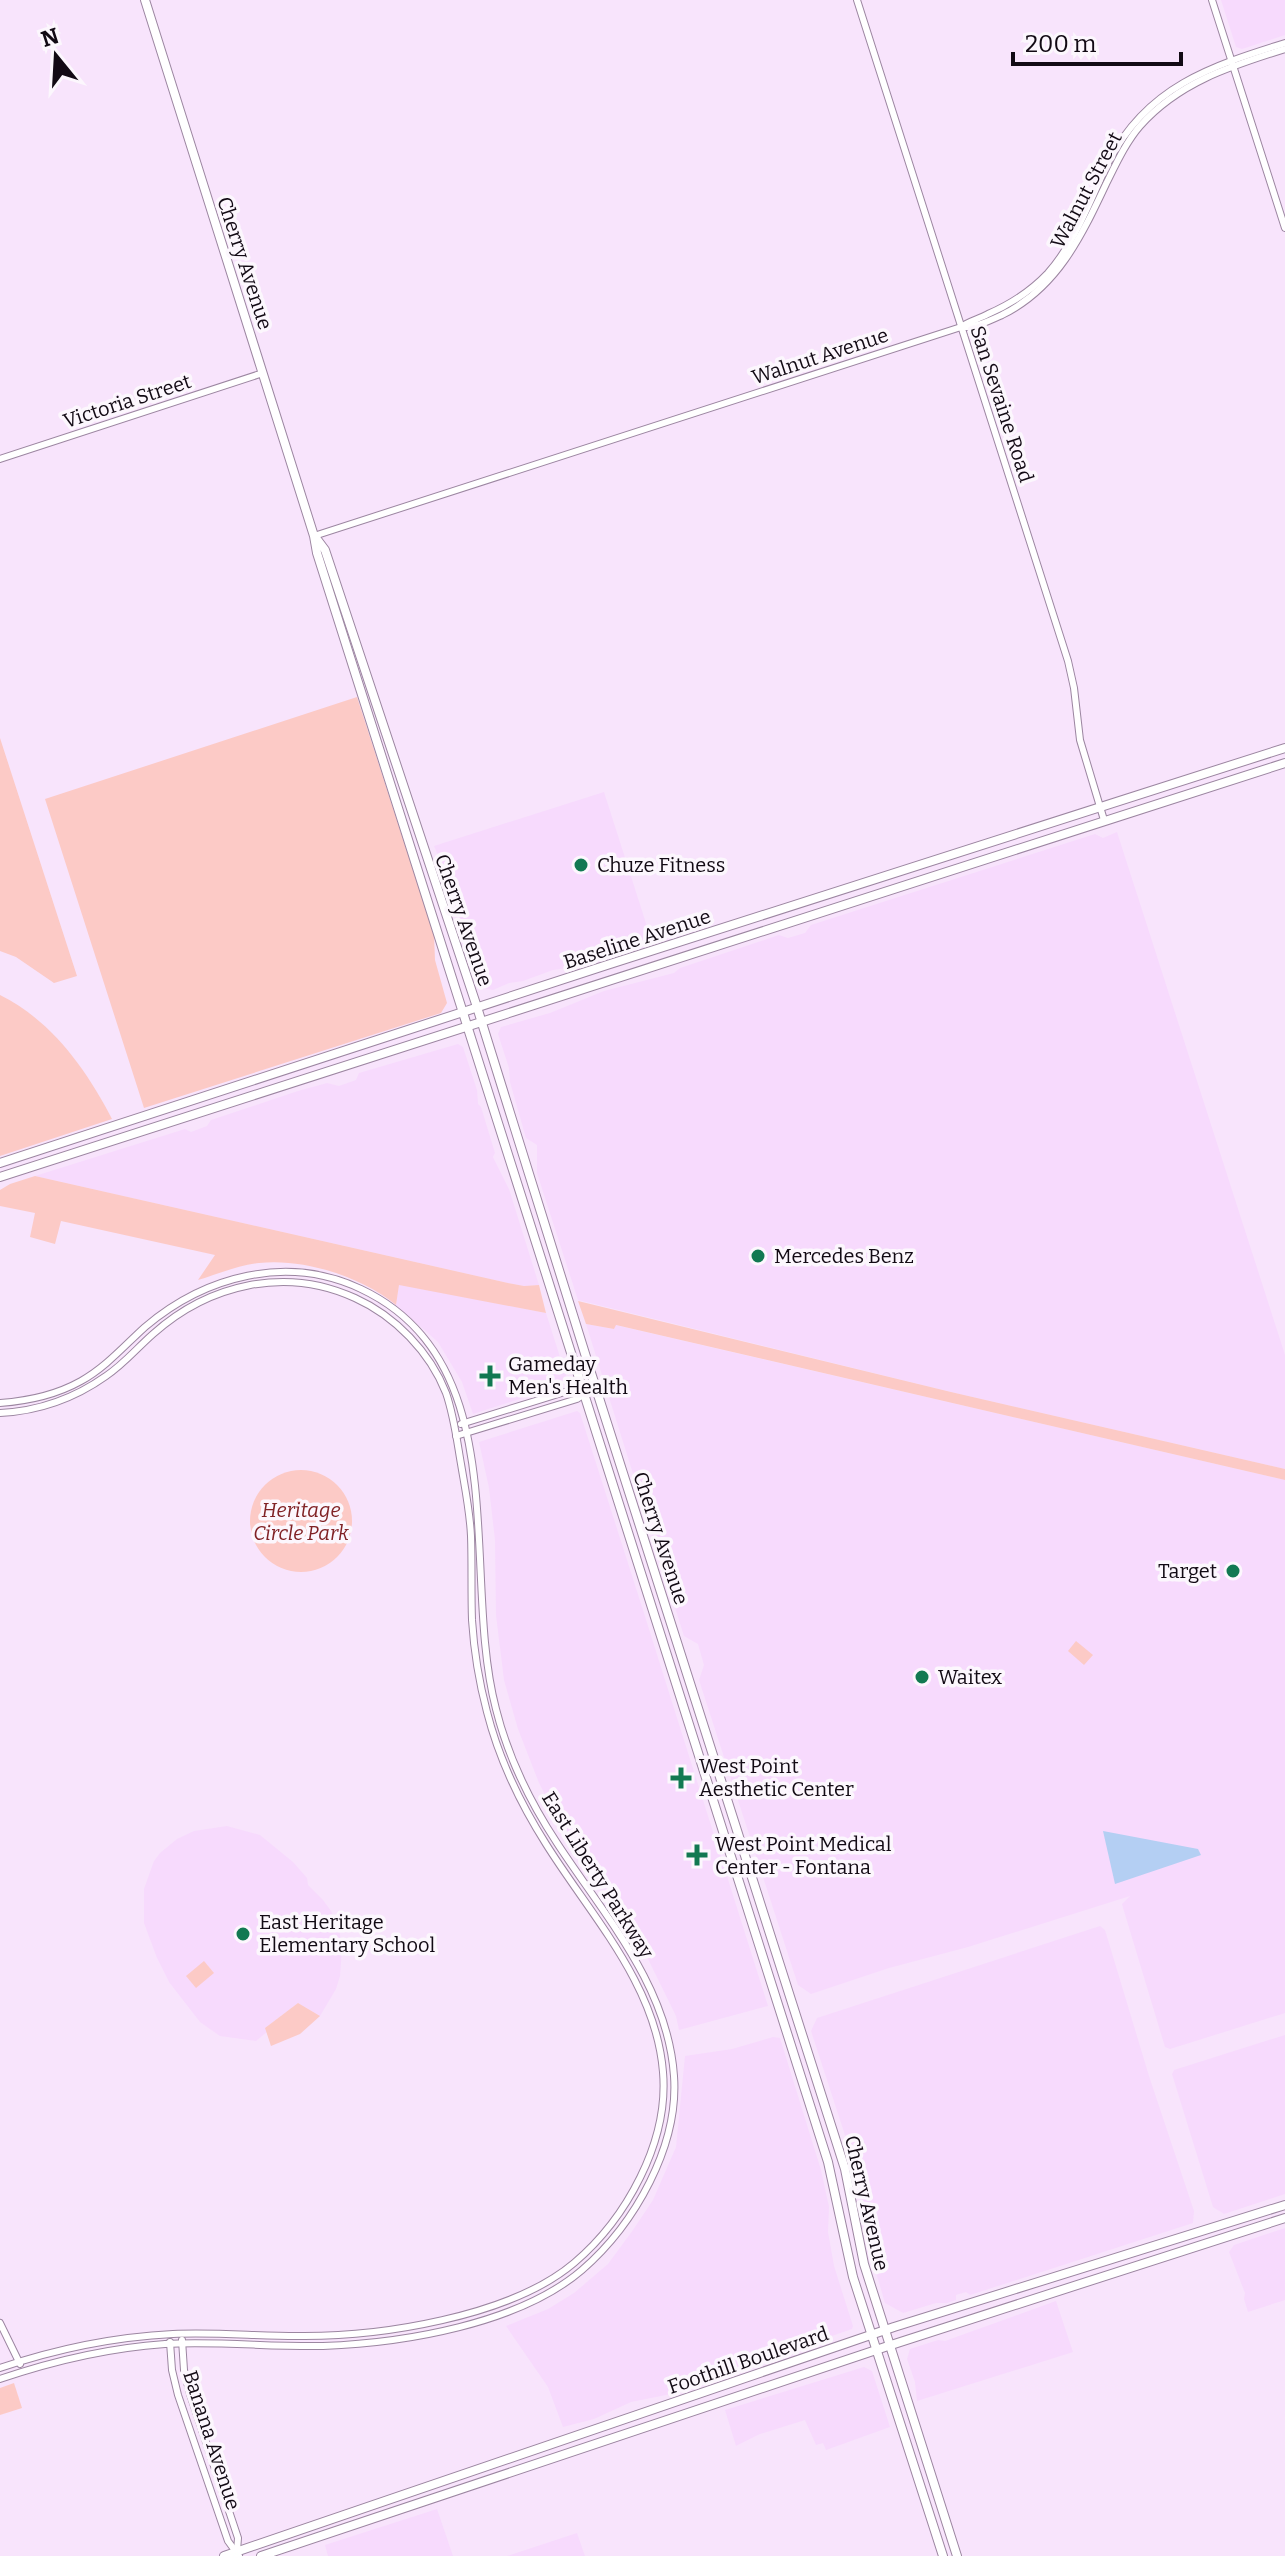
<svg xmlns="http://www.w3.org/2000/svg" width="1285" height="2556" font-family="Bitter,serif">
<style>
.built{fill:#f7dafd}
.green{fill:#fccac6}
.water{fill:#b4cff3}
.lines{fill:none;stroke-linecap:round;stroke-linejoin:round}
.minor-casing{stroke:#9c86a1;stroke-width:8}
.major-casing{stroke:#9c86a1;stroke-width:10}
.minor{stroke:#fff;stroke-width:6}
.major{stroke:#fff;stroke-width:8}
.poi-dot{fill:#127952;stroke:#fcf7fd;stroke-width:3}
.labels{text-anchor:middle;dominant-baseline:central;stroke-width:7;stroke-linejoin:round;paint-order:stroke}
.street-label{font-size:20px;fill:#120a14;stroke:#fcf7fd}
.poi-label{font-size:20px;fill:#120a14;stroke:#fcf7fd;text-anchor:start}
.park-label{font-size:20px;font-style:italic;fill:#802225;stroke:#fcf7fd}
</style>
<rect width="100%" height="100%" fill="#f8e4fc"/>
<g class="built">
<path d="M1221,0H1285V35L1242,49L1236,47Z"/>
<path d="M604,792L652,942L616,951L610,949L592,954L589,961L574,967L553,970L523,981L509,983L493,990L482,988L465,929L449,893V881L434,846Z"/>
<path d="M1117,832L1285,1355V1469L951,1392L578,1300L537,1173V1145L526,1138L510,1082L509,1068L498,1034L501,1027L550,1013L604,991L674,973L680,968L779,935L788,938L805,933L811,925L1095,834L1103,838Z"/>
<path d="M458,1044L463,1047L477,1090L478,1104L481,1107L495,1153L493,1157L509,1189L539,1285L524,1286L508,1283L35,1176L185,1129L191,1132L207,1126L211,1120L298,1091L327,1083L339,1086L356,1080L359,1073Z"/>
<path d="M399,1284L546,1313L567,1379L566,1384L473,1414L462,1382L438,1342L396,1305Z"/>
<path d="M586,1324L614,1329L615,1325L1285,1480V2013L1170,2049L1165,2047L1124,1911L1122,1904L1130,1896L968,1947L889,1968L811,1994L798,1985L699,1680L704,1665L698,1644L684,1636Z"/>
<path d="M577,1411L580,1413L642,1607L768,2006L679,2030L676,2016L648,1959L620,1911L553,1811L539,1783L518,1729L504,1680L496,1615L495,1540L489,1488L479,1442Z"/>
<path d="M227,1826L260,1835L293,1862L307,1878L308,1885L323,1900L331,1911L339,1929L342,1948L340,1976L336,1989L320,2016L298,2003L265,2028L268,2031L256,2041L220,2036L200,2022L169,1982L157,1958L144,1923V1889L154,1861L160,1853L177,1839L194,1831Z"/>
<path d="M1100,1926L1105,1930L1149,2076L1194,2211L1193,2223L970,2295L966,2292L956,2295V2300L947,2303H936L903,2313L885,2303L872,2259L857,2172L811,2031L817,2018Z"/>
<path d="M1285,2035V2194L1224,2214L1213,2207L1172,2074L1174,2070Z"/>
<path d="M773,2037L780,2038L821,2170L829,2207L828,2232L834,2266L853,2326L852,2329L777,2355L739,2370L717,2373L695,2385L671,2394L631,2402L594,2419L563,2427L548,2387L506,2326L548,2309L574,2293L608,2264L633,2230L653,2200L676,2147L685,2056L732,2049Z"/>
<path d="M1285,2228V2300L1248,2312L1244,2299L1245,2293L1229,2252L1234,2245Z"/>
<path d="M1056,2301L1073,2352L917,2401L915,2382L907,2359L910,2349L938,2340L945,2341Z"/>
<path d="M864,2367L872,2371L890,2427L826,2450L823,2443L816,2445L805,2420L760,2434L736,2446L725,2410Z"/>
<path d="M437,2509L453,2556H328L325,2545Z"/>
<path d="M577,2533L585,2556H507Z"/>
</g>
<g class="green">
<path d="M357,697L434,935L435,960L447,1003L441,1013L144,1108L45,799Z"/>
<path d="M0,738L77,976L54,983L16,957L0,951Z"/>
<path d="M0,995C52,1021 86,1069 112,1119L0,1156Z"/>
<path d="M35,1176L508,1283L524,1286L539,1285L546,1313L399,1285L396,1305C362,1277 304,1258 259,1263C239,1265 218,1274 198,1280L215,1255L61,1221L55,1244L30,1237L35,1213L0,1206V1190L10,1184Z"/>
<path d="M578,1301L951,1392L1285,1469V1480L616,1325L614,1329L586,1324Z"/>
<circle cx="301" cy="1521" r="51"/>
<path d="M1076,1641L1093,1655L1084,1665L1068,1651Z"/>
<path d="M204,1961L214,1973L196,1988L186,1976Z"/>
<path d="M298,2003L320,2016L300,2034L271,2046L265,2028Z"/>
<path d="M14,2383L22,2408L0,2415V2388Z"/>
</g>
<path class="water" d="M1103,1831L1198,1849L1201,1855L1115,1884Z"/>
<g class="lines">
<g class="minor-casing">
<g id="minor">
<path d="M857,0L1068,661L1074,688L1080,740L1104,820"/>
<path d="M1212,0L1285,228"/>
<path d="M961,327C975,328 989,321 1002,315C1057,288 1081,237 1106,184C1116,164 1126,142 1140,126C1179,82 1231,66 1285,49"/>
<path d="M0,459L263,373"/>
<path d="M314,536L961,327C969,321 979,319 988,314C1011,304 1031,291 1048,273C1077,240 1090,199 1109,161C1147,87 1211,66 1285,43"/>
<path d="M0,1403C28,1401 56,1395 81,1381C106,1367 124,1346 145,1327C205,1276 287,1254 361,1289C518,1363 460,1573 496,1709C508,1757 530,1802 557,1843C604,1915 668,1986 674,2076C679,2146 635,2224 582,2270C519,2324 404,2343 323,2346C270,2347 217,2341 165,2344C108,2348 53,2361 0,2379"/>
<path d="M0,1413C39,1411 75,1398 106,1376C124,1364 137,1348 153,1334C209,1284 286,1266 355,1298C395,1316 430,1352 446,1393C454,1416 457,1441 461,1464C465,1488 470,1512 471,1536C472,1564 471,1592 472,1620C474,1651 479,1682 487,1712C499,1759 520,1803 546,1844C591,1916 656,1984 663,2072C669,2142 626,2219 574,2263C510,2317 379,2337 297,2336C256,2336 214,2332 173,2334C114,2337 56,2349 0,2368"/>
<path d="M461,1424L581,1387H595"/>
<path d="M456,1436L577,1399L595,1387"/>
<path d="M0,2323L20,2364"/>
<path d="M182,2340L184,2370L190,2394L238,2538L237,2551"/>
<path d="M170,2342L172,2370L178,2395L228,2541L239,2556"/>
</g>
</g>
<g class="major-casing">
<g id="major">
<path d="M145,0L314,536L317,553L828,2162L853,2277L943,2556"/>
<path d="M316,538L325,550L477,1007L592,1376L845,2169L864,2264L957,2556"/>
<path d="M0,1163L607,965L1285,748"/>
<path d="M0,1177L1285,763"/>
<path d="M224,2556L894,2327L1285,2205"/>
<path d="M261,2556L888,2346L1285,2218"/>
</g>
</g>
<use href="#minor" class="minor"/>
<use href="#major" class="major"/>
</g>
<g class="poi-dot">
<circle cx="581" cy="865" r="8"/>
<circle cx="758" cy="1256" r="8"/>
<path d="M486 1364h8v8h8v8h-8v8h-8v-8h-8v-8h8z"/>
<circle cx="1233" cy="1571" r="8"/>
<circle cx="922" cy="1677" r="8"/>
<path d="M677 1766h8v8h8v8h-8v8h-8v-8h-8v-8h8z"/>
<path d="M693 1843h8v8h8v8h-8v8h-8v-8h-8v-8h8z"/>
<circle cx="243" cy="1934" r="8"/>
</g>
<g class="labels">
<g class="street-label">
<text transform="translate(1086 190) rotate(-62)">Walnut Street</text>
<text transform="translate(245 263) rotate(72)">Cherry Avenue</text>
<text transform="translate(820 356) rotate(-18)">Walnut Avenue</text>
<text transform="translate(127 401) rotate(-18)">Victoria Street</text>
<text transform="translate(1002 404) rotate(72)">San Sevaine Road</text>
<text transform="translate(464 920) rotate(71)">Cherry Avenue</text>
<text transform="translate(637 939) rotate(-18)">Baseline Avenue</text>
<text transform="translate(661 1538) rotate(72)">Cherry Avenue</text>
<text transform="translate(598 1875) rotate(58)">East Liberty Parkway</text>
<text transform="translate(867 2203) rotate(77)">Cherry Avenue</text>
<text transform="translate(748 2360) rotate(-19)">Foothill Boulevard</text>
<text transform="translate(212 2440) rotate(72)">Banana Avenue</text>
</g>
<g class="poi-label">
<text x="597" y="865">Chuze Fitness</text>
<text x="774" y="1256">Mercedes Benz</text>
<text x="508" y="1364">Gameday<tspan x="508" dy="23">Men's Health</tspan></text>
<text x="1217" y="1571" text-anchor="end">Target</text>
<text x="938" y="1677">Waitex</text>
<text x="699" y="1766">West Point<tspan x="699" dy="23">Aesthetic Center</tspan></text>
<text x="715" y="1844">West Point Medical<tspan x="715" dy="23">Center - Fontana</tspan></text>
<text x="259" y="1922">East Heritage<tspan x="259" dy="23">Elementary School</tspan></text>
</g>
<g class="park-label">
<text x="301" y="1510">Heritage<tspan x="301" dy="23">Circle Park</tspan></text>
</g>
</g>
<g transform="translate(56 56) rotate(342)" stroke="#fcf7fd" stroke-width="6" paint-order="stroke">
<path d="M0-6L14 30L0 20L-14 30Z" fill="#120a14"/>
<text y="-12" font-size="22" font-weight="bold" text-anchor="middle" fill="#120a14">N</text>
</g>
<path d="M1013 52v12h168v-12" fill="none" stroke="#120a14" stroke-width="4"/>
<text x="1025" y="52" font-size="24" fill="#120a14" stroke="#fcf7fd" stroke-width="6" paint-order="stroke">200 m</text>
</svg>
